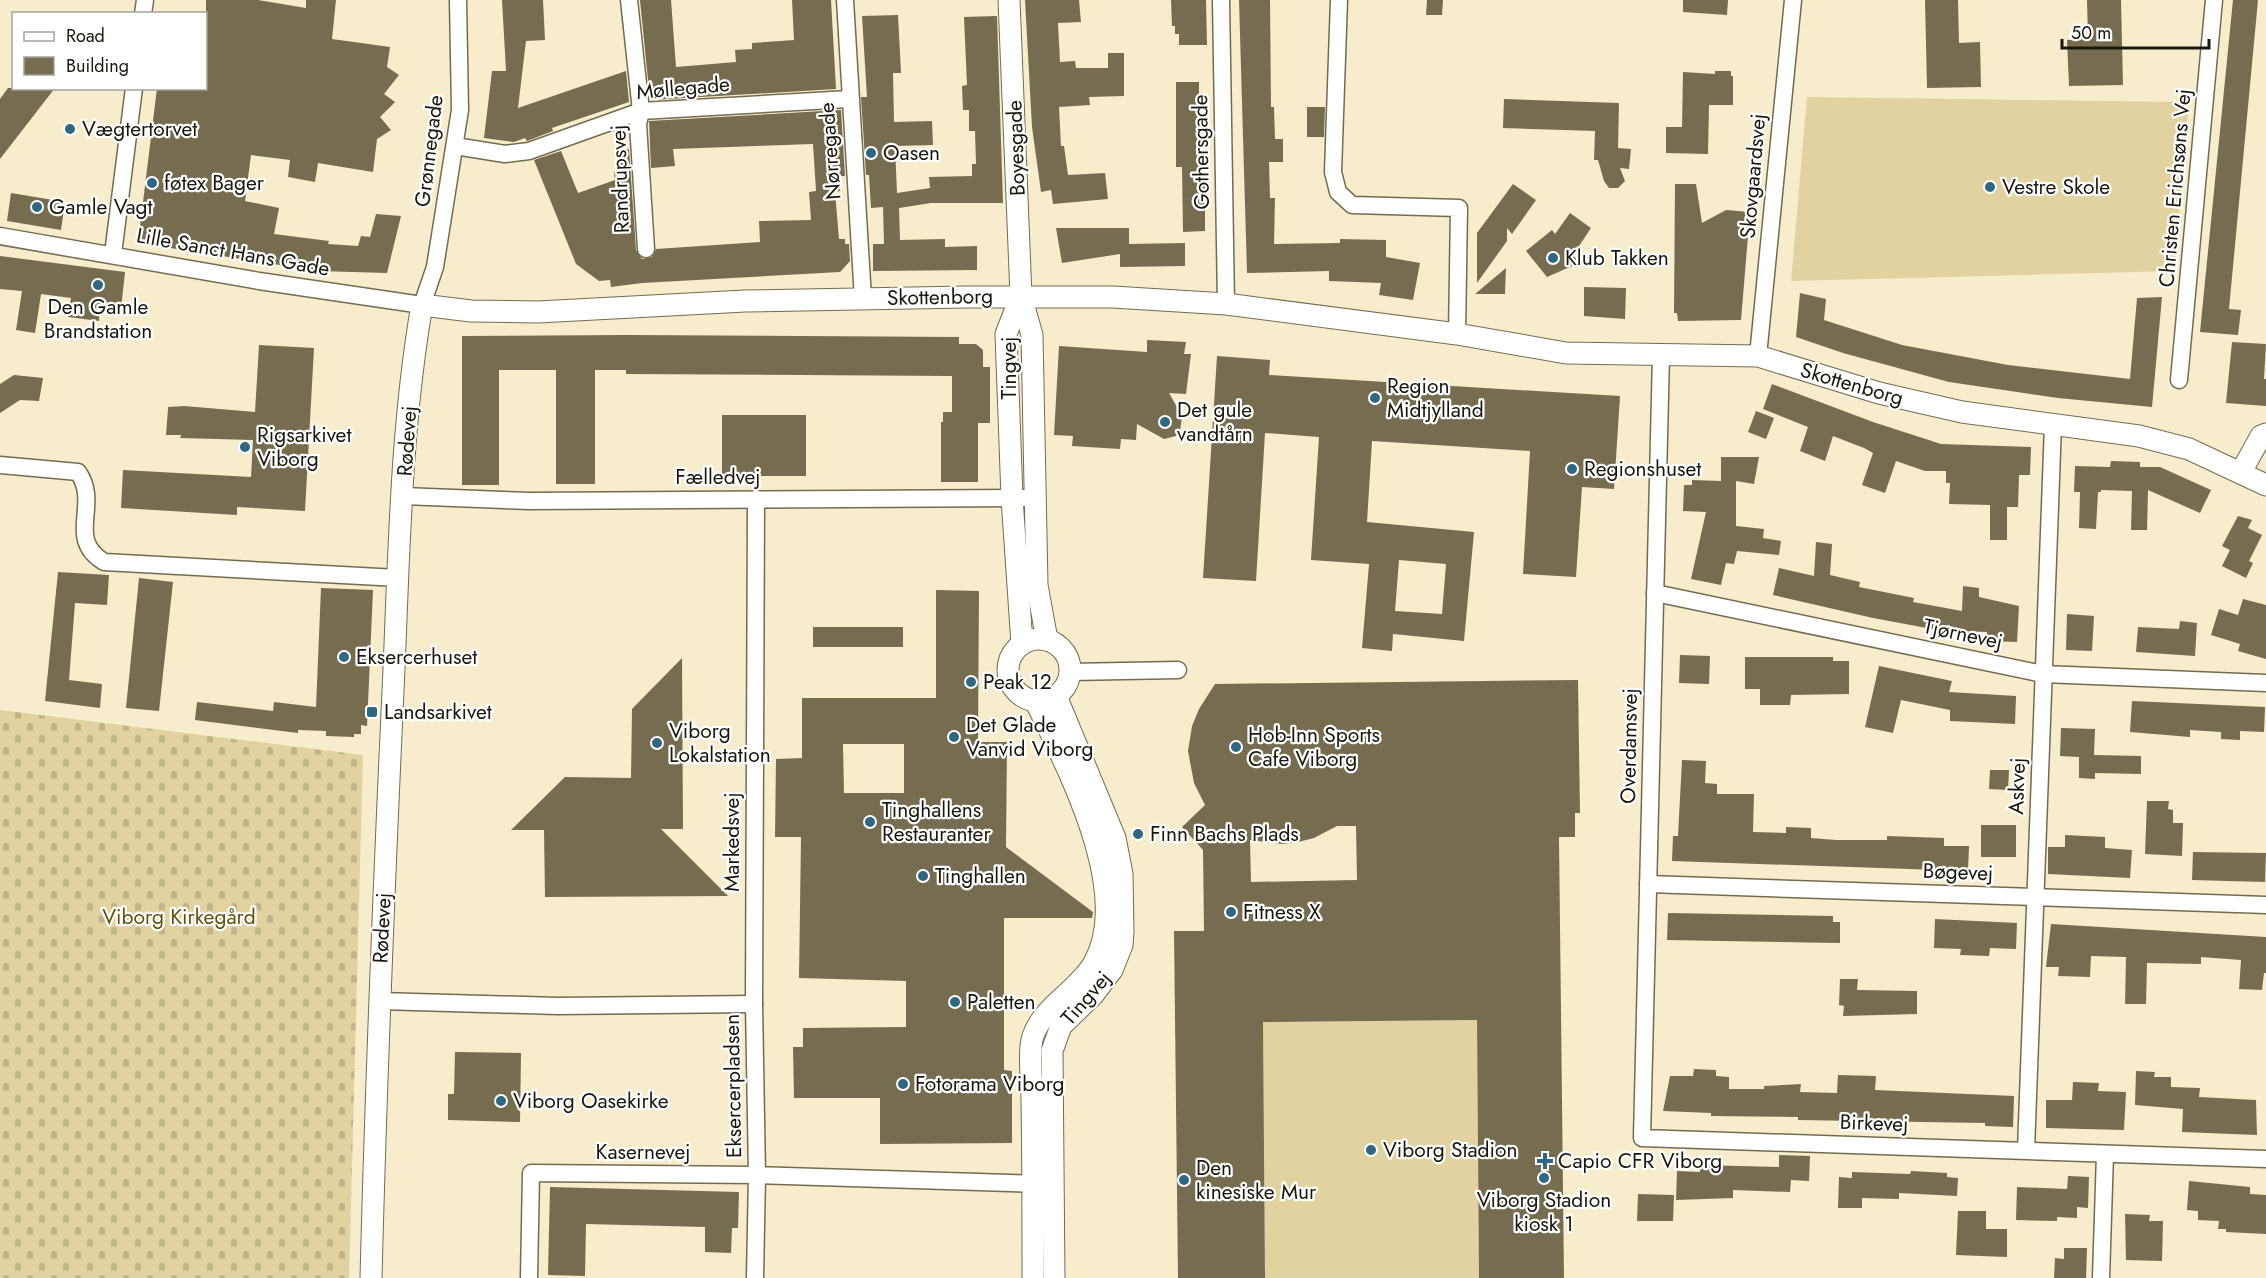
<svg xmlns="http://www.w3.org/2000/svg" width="2266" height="1278" font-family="Jost,sans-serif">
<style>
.cemetery{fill:url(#cemetery-stones)}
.pitch{fill:#e2d29f}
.building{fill:#766c50;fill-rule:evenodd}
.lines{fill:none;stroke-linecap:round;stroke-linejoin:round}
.minor-casing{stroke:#746b4f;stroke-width:19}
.tertiary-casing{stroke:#746b4f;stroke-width:23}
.minor{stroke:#fff;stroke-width:16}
.tertiary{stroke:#fff;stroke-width:21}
.poi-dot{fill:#2e6781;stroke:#fff;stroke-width:2}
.labels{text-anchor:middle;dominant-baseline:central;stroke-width:4.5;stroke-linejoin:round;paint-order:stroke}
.street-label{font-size:21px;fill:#1a160b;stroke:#fff}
.poi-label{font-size:21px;fill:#1a160b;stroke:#fff;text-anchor:start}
.park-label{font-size:21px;fill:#655108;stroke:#fff}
</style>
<defs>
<pattern id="cemetery-stones" width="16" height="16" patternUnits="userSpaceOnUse" patternTransform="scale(1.5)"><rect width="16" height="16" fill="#e2d29f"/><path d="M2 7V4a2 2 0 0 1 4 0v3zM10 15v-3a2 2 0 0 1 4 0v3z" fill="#c1b488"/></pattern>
</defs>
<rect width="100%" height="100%" fill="#f7edcd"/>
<path class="cemetery" d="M0,710L363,755L349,1278H0Z"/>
<g class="pitch">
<path d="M1807,97L2189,102L2174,271L1791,281Z"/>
<path d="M1477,1020L1479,1278H1265L1263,1022Z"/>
</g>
<g class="building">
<path d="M206,0H258L306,8V0H336L332,39L390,47L387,67L399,75L384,94L395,102L380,117L391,130L377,139L373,172L318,163L315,182L288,177L290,160L251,155L245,201L279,208L274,234L329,241L328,244L358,246L361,236L370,237L376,214L401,216L387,273L319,271L138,243L157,88H206Z"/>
<path d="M502,0H543L545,40L526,41L518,108L626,71L629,102L552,128L553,131L527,141L525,138L514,142L484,138L492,71H506Z"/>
<path d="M640,0H671L676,67L736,62L735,50L752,49V43L794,40L792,0H831L836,89L650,100Z"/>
<path d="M1025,0H1079L1081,22L1058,23L1060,62L1075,61L1076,68H1108V53H1124V96L1089,97L1090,105L1059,107L1061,146H1064L1068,175L1105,173L1108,199L1053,204L1051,190L1041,192L1032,127Z"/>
<path d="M1171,0H1206L1207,45H1179V34H1175V26H1172Z"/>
<path d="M1239,0H1270L1271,107H1274L1275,139H1283V162H1269L1270,198H1275L1274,244L1340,243V239L1386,240V257L1420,263L1413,300L1379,295L1381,283L1329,281V271L1247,273Z"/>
<path d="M1427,0H1443L1442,15H1426Z"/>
<path d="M1683,0H1728L1727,15L1683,12Z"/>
<path d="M1925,0H1958L1959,43L1980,42L1981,87L1927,88Z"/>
<path d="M2087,0H2121L2123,85L2069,86L2067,40L2088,39Z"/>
<path d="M2233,0H2258L2229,309L2241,310L2238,335L2200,332Z"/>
<path d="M898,15L901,73H893L894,122L932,121L933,145L895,146L897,193L930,188L929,177L972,176V164H976L975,131H969V110H963L962,86L967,85L964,17L997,16L1003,203H931L899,208L900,240L945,239V247L977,246V270L873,271V244H884L883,207L871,208L869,175H866L861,97H867L862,16Z"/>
<path d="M1715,71H1731V76H1733V105H1709L1708,154L1666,153V127H1682L1683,72L1715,74Z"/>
<path d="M1176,82H1199V166H1205V231L1183,232L1182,167H1176Z"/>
<path d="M8,88H55L0,159V99Z"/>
<path d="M1504,99L1619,103L1618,148L1631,149L1629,169L1620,168L1625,181L1618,188H1609L1604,181L1598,160H1594L1595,131L1503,128Z"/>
<path d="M1307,107H1325L1324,137H1307Z"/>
<path d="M841,110L845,176H840V191L835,192L839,239H845V244H849L850,261L840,272L642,283L611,287L610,280L599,281L576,264L534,160L561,151L578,193L615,180L614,172L619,171L616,150L629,149L636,250L642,259L652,257L656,249L760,242L759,221L811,220L809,192L816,191L813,144L673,149L675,166L651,168L649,121Z"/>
<path d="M1513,184L1536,200L1512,234L1507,228V241L1477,283V233Z"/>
<path d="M1675,184H1696L1702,223L1726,210L1750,212L1741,320L1678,321L1677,313H1674Z"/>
<path d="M11,193L65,202L61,230L7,221Z"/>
<path d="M1570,213L1591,228L1573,255L1579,263L1547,277L1526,251L1552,230L1555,234Z"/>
<path d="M1056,228H1129V244L1185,243V266L1120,267V254L1062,263Z"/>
<path d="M0,256L125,272L121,309L100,306L99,321L68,317L71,298L41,294L35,333L16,330L22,291L0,289Z"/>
<path d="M1506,268L1505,294H1475Z"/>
<path d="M1584,287L1626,288L1625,319L1584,316Z"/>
<path d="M1800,293L1826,299L1824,320L1902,345L2008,365L2130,379L2137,298L2162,297L2152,407L2058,398L1949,382L1843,353L1796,337Z"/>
<path d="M626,335L959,337V344H976L983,350V367H990V423H978V482H941V422H943V412H952V376L626,374V370H595V484H556V370H499V485H462V336Z"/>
<path d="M1147,340L1186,342L1184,354H1191L1186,394L1169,393L1182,416L1180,432L1176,436L1164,439L1137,424L1136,440L1121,439L1120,449L1072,446L1073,436L1054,435L1059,346L1147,352Z"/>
<path d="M2232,342L2266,344L2264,379H2266V406L2226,403Z"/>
<path d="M259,345L314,348L305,511L237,507V515L121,508L123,470L251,477L253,440L180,438L181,435H166L168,409V407L184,406L255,412Z"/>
<path d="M1217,356L1270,360L1269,375L1620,396L1614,489L1582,487L1576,577L1523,574L1530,451L1372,441L1367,522L1474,532L1464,641L1393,634L1392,651L1362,648L1369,564L1311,560L1319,437L1265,433L1256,581L1203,578ZM1399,560L1446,564L1442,614L1395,611Z"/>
<path d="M14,375L43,378L39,401L20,400L0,413V384Z"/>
<path d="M1772,384L1873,422L1941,444L2031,447L2030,475H2019L2018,507H2007V540H1990V505L1949,504L1950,483H1946V471H1925L1896,461L1885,493L1862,485L1873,453L1864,448L1833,436L1825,461L1800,451L1808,427L1763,409Z"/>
<path d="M1756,411L1774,418L1766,439L1748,432Z"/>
<rect x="722" y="415" width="84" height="61"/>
<path d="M1721,457H1759L1754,484L1736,481V526L1764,529L1763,538L1781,541L1779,555L1737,551L1734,564L1726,563L1721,585L1691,579L1706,512L1683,511L1684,485H1692V480L1721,481Z"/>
<path d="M2111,461L2140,462V467H2160L2211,490L2200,513L2148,490L2147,530H2131L2132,491L2101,490V492H2098L2096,529L2079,528L2080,492H2074L2075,466L2110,467Z"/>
<path d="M2238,516L2252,520L2248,528L2262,535L2249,561L2253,563L2246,578L2222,566L2230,550L2222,546Z"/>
<path d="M1816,542L1832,544L1830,575L1860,582L1859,587L1914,598L1913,602L1962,611L1963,586L1979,588V597L2019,606L2017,642L1987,641V632L1959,631V634L1873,618L1773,595L1779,568L1814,576Z"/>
<path d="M58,572L109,575L107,605L75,603L69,680L102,684L100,708L45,701Z"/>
<path d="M139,578L173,582L159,711L126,708Z"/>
<path d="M321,588L373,590L367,726L361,725V734H354V737L326,736V731L298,730V733L195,720L197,702L273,711L274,702L316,707Z"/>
<path d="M936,590L979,591L978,742H1007L1006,847L1093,912L1092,918H1004V1070L1012,1071V1143L880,1144V1098H794L793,1047H803V1028L906,1027V981L799,978L801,837H775L776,759L802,758V698H936ZM843,744H904V793H844Z"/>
<path d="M2243,599L2266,605V659L2238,651L2240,644L2211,635L2219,609L2238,615Z"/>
<path d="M2067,614L2094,616L2092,651L2066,650Z"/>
<path d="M2180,621L2197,623L2195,656L2136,652L2138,627L2179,629Z"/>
<rect x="813" y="627" width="90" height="20"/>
<path d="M1680,655L1710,656L1709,684L1679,683Z"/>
<path d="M1745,657H1833V661H1849V694L1791,695L1790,705H1760V689H1745Z"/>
<path d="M682,658L683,829H661L728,896L545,897L544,830H511L565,777L631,778L632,709Z"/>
<path d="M1879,666L1952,681L1949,692L2016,696L2015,724L1950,721V710L1901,700L1893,733L1865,727Z"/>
<path d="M1578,680L1580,813H1575V837H1559L1564,1278H1479L1477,1020L1263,1022L1265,1278H1178L1174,931H1204L1203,850L1182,827L1205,805L1194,783L1188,751L1192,726L1199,709L1215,684ZM1337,826H1356L1357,880L1251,882L1250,840L1283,844L1298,842L1314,838Z"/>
<path d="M2132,701L2265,707L2264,732L2240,731V740L2221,739V732L2190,730V737L2130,732Z"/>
<path d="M2061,728L2095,729L2094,755L2141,756V774L2095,773V779L2079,778V757L2060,756Z"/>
<path d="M1682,760L1706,761L1705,783L1717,784V794H1754L1753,832L1786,833V827L1811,828V838L1836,840H1887V836L1944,838V846H1969L1968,871L1672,861L1673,836H1678Z"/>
<path d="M1990,770H2009L2008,790L1989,789Z"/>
<path d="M2147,801H2169L2168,809L2173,810V823H2183L2182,856L2145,854Z"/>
<rect x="1981" y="825" width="35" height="32"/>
<path d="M2065,835L2105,837V848L2132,850L2130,878L2048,874V847H2065Z"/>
<path d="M2193,852L2266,853L2265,882L2192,880Z"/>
<path d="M1668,913L1833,916V922H1840V943L1667,940Z"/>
<path d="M1935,919L2017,923L2016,949L1990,948L1989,956L1960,955L1961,949L1934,948Z"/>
<path d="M2051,924L2266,937V973H2264L2262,990L2239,989L2241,960L2201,957V964L2147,963L2146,1004H2125L2126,957L2091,956L2090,977L2058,976L2059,967H2046Z"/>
<path d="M1840,979H1858L1857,990L1917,991V1014L1843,1016L1844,1006L1839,1005Z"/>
<path d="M455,1052L521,1053L520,1122L448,1120V1094H454Z"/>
<path d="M1694,1069L1716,1070V1076L1729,1077V1089H1764V1086L1801,1084L1800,1092L1837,1093L1838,1075L1876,1076L1875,1090L2014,1096L2013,1127L1985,1126V1123L1798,1120V1117L1711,1116V1113L1663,1111L1670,1076H1693Z"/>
<path d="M2136,1071L2155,1072L2154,1077H2171V1087L2200,1088L2199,1097L2256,1100L2257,1135L2182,1132L2183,1109L2135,1105Z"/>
<path d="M2073,1082L2099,1083L2098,1091L2126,1092L2124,1130L2046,1128V1100H2072Z"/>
<path d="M1779,1155L1810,1156L1809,1181L1791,1180L1790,1192L1733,1190V1198L1676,1200L1677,1171L1700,1172V1165L1779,1167Z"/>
<path d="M1911,1171L1947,1173V1177L1958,1178L1957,1196L1899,1193V1199L1862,1198V1208H1838L1839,1177L1852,1178V1172L1910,1174Z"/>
<path d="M2068,1176L2089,1177L2088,1208L2077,1207V1218L2057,1217V1221L2016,1220L2017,1187L2067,1189Z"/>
<path d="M2189,1181L2250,1187V1194L2266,1195V1234L2226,1232V1229H2218L2219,1221L2198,1220V1211L2187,1210Z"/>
<path d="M550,1187L739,1192L738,1228H732L731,1253L705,1252V1227L586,1224L585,1276L548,1275Z"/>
<path d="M1638,1194L1674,1195L1673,1221H1637Z"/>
<path d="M1958,1211H1986V1229H2007V1257L1956,1255Z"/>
<path d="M2125,1214L2150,1215L2149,1221H2163L2162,1261L2126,1260Z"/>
<path d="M2064,1248H2087L2086,1278H2054L2055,1258L2064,1259Z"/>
</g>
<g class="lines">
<g class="minor-casing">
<g id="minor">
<path d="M629,0L641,111L638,124L646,249"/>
<path d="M845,0L863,299"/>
<path d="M1221,0L1226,304"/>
<path d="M1339,0L1333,172L1338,192L1352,205L1459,208L1457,334"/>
<path d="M143,14L145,0"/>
<path d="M455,146L505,154L529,151L641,111L849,99"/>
<path d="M0,236L259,281L422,305L435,267L460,110L458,0"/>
<path d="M113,254L134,88"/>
<path d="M1661,355L1642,1138L2266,1159"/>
<path d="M1758,356L1793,0"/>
<path d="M2179,380L2214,0"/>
<path d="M0,465L78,472C101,505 65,538 104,562L398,578"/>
<path d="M403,496L530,501L1024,498"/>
<path d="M756,499L754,1004L757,1175L1043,1184"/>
<path d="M1655,593L2043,674L2266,683"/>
<path d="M1069,672L1178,670"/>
<path d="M1648,884L2266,905"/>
<path d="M379,1001L558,1006L754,1004"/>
<path d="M2026,1150L2053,425"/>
<path d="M529,1278L531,1173L757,1175L755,1278"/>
<path d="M2101,1278L2105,1154"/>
</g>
</g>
<g class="tertiary-casing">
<g id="tertiary">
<path d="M1009,0L1021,296L1032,335L1037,585L1047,640"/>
<path d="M1021,296L1006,334L1012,498L1022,644"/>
<path d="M2241,472L2261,436L2266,434"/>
<circle cx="1039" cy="670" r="31"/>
<path d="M371,1278C376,1082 384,886 393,691C399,563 400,431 422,305L471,311L538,312L745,301L966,297H1113L1226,304L1457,334L1566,353L1758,356L1879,393L1962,412L2139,436L2189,449L2266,485"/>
<path d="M1033,1278C1033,1219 1033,1159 1032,1100C1032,1084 1028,1050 1033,1036C1044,1005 1078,991 1094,963C1134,891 1067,768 1035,700"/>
<path d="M1054,1278L1052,1051L1061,1026L1093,995L1112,970L1122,945L1123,932L1122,874L1115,838L1056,696"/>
</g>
</g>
<use href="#minor" class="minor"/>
<use href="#tertiary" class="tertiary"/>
</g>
<g class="poi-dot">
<circle cx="70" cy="129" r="6"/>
<circle cx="871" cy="153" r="6"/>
<circle cx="152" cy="183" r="6"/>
<circle cx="1990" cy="187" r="6"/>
<circle cx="37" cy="207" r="6"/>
<circle cx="1553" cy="258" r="6"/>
<circle cx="98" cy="285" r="6"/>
<circle cx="1375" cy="398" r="6"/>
<circle cx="1165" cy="422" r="6"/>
<circle cx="245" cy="447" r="6"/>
<circle cx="1572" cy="469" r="6"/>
<circle cx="344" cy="657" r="6"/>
<circle cx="971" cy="682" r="6"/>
<rect x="366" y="706" width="12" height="12" rx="3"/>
<circle cx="954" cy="737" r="6"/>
<circle cx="657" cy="743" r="6"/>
<circle cx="1236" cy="747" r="6"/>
<circle cx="870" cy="822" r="6"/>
<circle cx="1138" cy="834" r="6"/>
<circle cx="923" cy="876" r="6"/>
<circle cx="1231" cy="912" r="6"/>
<circle cx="955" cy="1002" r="6"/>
<circle cx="903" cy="1084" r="6"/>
<circle cx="501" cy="1101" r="6"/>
<circle cx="1371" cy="1150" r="6"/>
<path d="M1542 1152h6v6h6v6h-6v6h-6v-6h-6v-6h6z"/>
<circle cx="1544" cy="1178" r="6"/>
<circle cx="1184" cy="1180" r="6"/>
</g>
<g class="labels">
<g class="street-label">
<text transform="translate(683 88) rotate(-5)">Møllegade</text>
<text transform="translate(1016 148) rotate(-92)">Boyesgade</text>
<text transform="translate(429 151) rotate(-83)">Grønnegade</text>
<text transform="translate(830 151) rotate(-94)">Nørregade</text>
<text transform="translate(1201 152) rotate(-91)">Gothersgade</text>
<text transform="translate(1753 176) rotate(-85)">Skovgaardsvej</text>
<text transform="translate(620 179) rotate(-92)">Randrupsvej</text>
<text transform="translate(2175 188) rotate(-85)">Christen Erichsøns Vej</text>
<text transform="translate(233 252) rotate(10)">Lille Sanct Hans Gade</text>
<text transform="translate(940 297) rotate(-1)">Skottenborg</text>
<text transform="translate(1009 368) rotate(-90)">Tingvej</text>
<text transform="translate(1852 384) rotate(16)">Skottenborg</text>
<text transform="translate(407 441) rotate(-86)">Rødevej</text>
<text x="718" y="477">Fælledvej</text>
<text transform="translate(1963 634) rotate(12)">Tjørnevej</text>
<text transform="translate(1629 746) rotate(-89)">Overdamsvej</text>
<text transform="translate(2017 786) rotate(-88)">Askvej</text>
<text transform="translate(732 842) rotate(-90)">Markedsvej</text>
<text transform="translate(1958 872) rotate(2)">Bøgevej</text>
<text transform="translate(382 928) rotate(-87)">Rødevej</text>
<text transform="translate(1086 998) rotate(-49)">Tingvej</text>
<text transform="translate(733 1086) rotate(-91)">Eksercerpladsen</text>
<text transform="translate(1874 1123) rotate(2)">Birkevej</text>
<text x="643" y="1152">Kasernevej</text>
</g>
<g class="poi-label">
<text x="82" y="129">Vægtertorvet</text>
<text x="883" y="153">Oasen</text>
<text x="164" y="183">føtex Bager</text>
<text x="2002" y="187">Vestre Skole</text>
<text x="49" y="207">Gamle Vagt</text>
<text x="1565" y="258">Klub Takken</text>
<text x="98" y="307" text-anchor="middle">Den Gamle<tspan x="98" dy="24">Brandstation</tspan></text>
<text x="1387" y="386">Region<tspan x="1387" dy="24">Midtjylland</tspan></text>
<text x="1177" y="410">Det gule<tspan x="1177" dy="24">vandtårn</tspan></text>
<text x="257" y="435">Rigsarkivet<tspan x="257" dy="24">Viborg</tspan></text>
<text x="1584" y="469">Regionshuset</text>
<text x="356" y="657">Eksercerhuset</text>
<text x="983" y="682">Peak 12</text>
<text x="384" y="712">Landsarkivet</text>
<text x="966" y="725">Det Glade<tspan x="966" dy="24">Vanvid Viborg</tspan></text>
<text x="669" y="731">Viborg<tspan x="669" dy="24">Lokalstation</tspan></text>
<text x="1248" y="735">Hob-Inn Sports<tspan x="1248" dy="24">Cafe Viborg</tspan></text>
<text x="882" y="810">Tinghallens<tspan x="882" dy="24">Restauranter</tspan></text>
<text x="1150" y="834">Finn Bachs Plads</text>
<text x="935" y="876">Tinghallen</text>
<text x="1243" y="912">Fitness X</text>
<text x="967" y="1002">Paletten</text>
<text x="915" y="1084">Fotorama Viborg</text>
<text x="513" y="1101">Viborg Oasekirke</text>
<text x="1383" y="1150">Viborg Stadion</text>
<text x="1558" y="1161">Capio CFR Viborg</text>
<text x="1196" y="1168">Den<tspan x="1196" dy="24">kinesiske Mur</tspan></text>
<text x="1544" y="1200" text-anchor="middle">Viborg Stadion<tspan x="1544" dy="24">kiosk 1</tspan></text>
</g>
<g class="park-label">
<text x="179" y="917">Viborg Kirkegård</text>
</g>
</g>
<rect x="12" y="12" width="195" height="78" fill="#ffffff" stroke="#a3a29d" stroke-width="1.5"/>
<rect x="24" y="32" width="30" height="9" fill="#ffffff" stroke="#a3a29d" stroke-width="1.5"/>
<text x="66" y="42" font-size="18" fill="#1a160b">Road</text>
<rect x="24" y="57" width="30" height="18" fill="#766c50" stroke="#a3a29d" stroke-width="1.5"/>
<text x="66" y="72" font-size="18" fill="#1a160b">Building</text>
<path d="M2062 39v9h147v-9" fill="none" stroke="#1a160b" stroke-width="3"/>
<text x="2071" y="39" font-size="18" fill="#1a160b" stroke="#ffffff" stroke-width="4.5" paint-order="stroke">50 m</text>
</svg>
